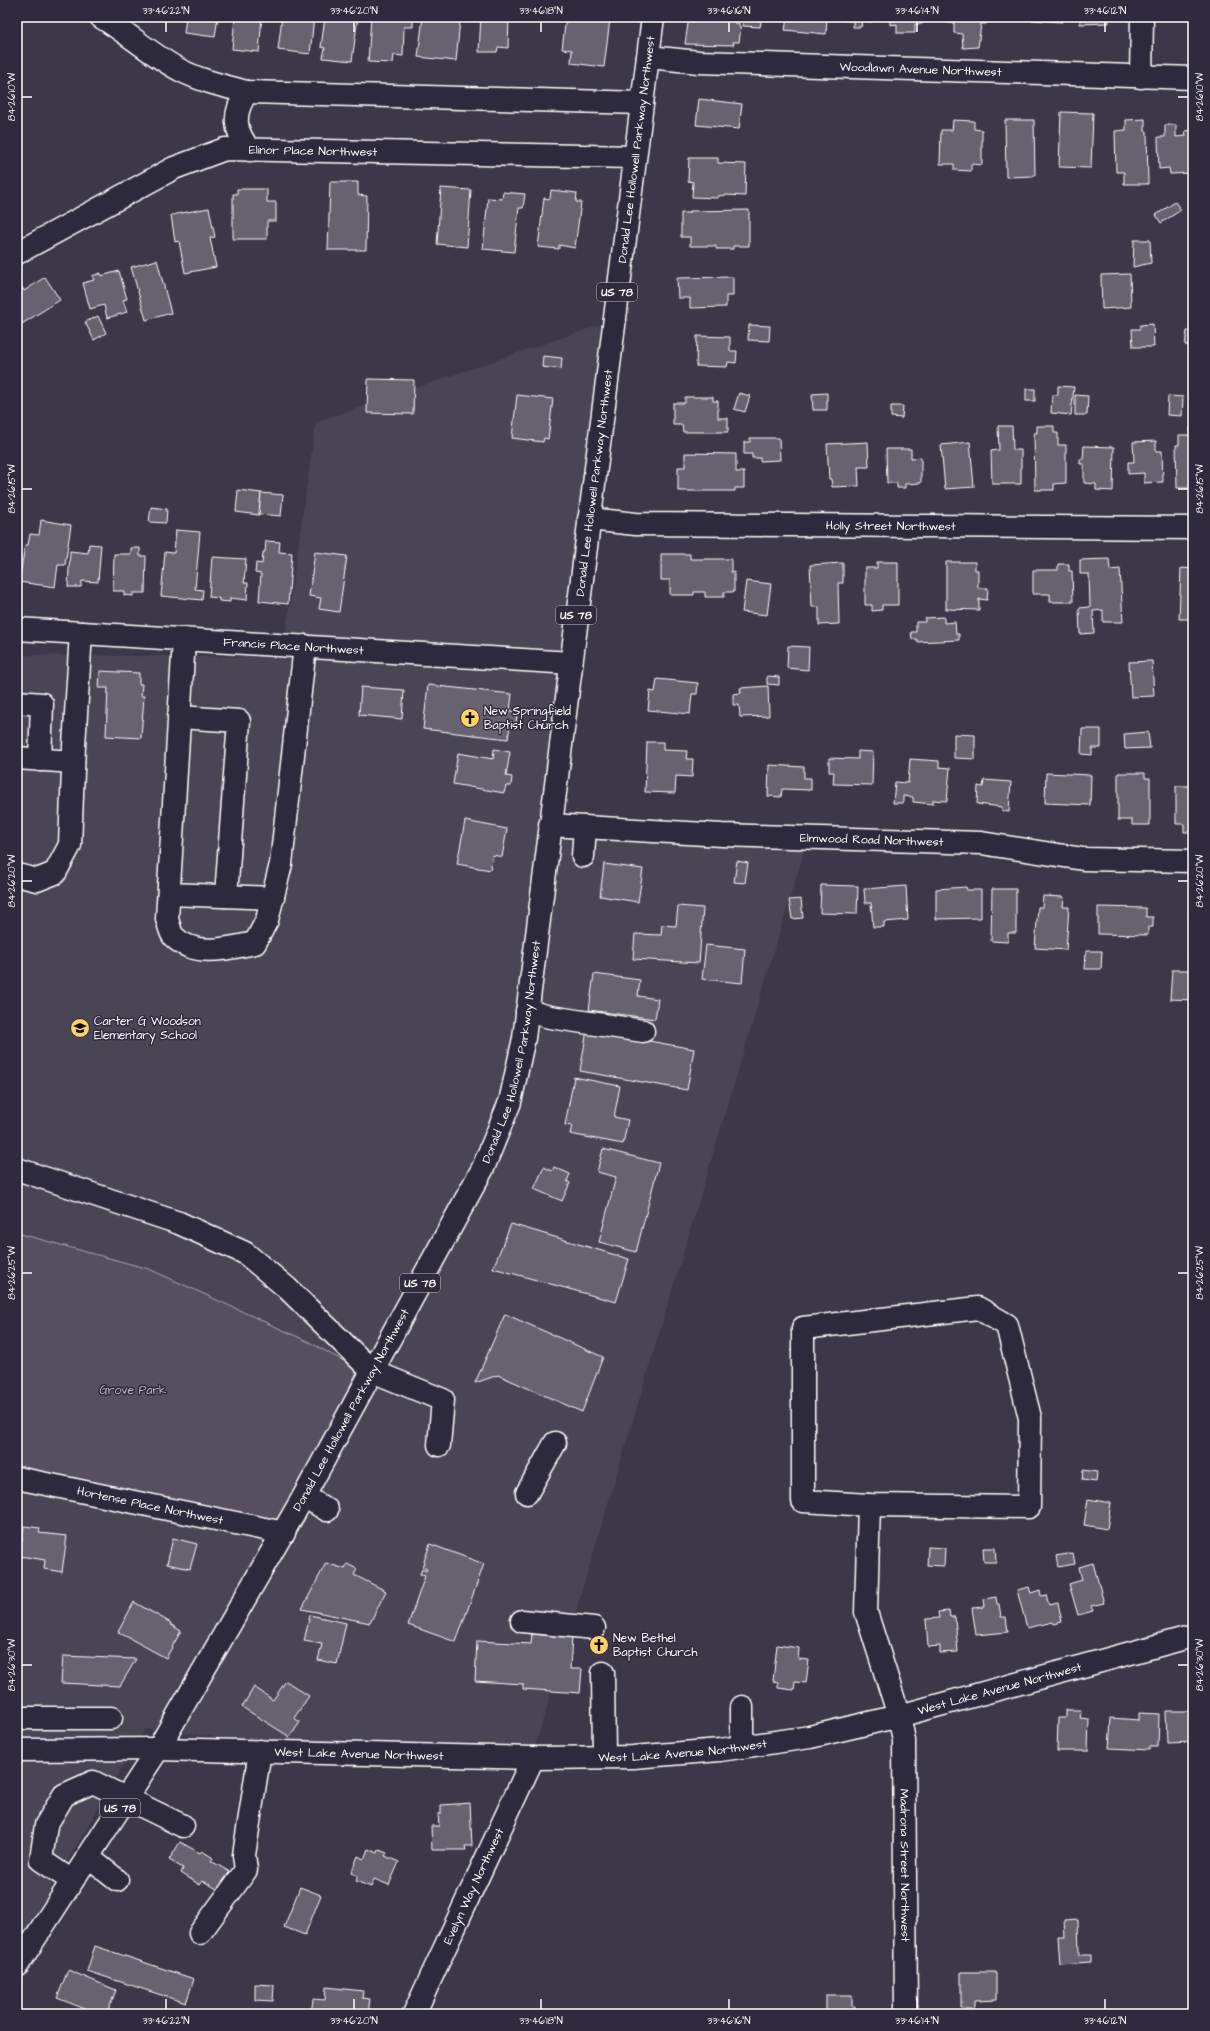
<svg xmlns="http://www.w3.org/2000/svg" width="1210" height="2031" font-family="'Architects Daughter',sans-serif">
<style>
.built{fill:#494455}
.green{fill:#555060;stroke:#aaa8b0}
.building{fill:#666270;stroke:#fff}
.lines{fill:none;stroke-linecap:round;stroke-linejoin:round}
.minor-casing{stroke:#fff;stroke-width:25}
.major-casing{stroke:#fff;stroke-width:25}
.minor{stroke:#2f2a3d;stroke-width:22}
.major{stroke:#2f2a3d;stroke-width:22}
.ticks{fill:none;stroke:#fff;stroke-width:1.5}
.labels{text-anchor:middle;dominant-baseline:central;stroke-width:3;stroke-linejoin:round;paint-order:stroke}
.shield{fill:#2f2a3d;stroke:#c1bfc5;stroke-width:1}
.shield-label{font-size:11px;font-weight:bold;fill:#fff}
.street-label{font-size:12px;fill:#fff;stroke:#2f2a3d}
.poi-label{font-size:12px;fill:#fff;stroke:#2f2a3d;text-anchor:start}
.park-label{font-size:12px;fill:#bbb9bf;stroke:#2f2a3d}
.neatline{fill:none;stroke:#fff;stroke-width:1.5}
.ticks-label{font-size:10px;text-anchor:middle;fill:#fff}
</style>
<rect width="100%" height="100%" fill="#3c3749"/>
<filter id="ink" filterUnits="userSpaceOnUse"><feTurbulence type="fractalNoise" baseFrequency=".025" numOctaves="2"/><feDisplacementMap in="SourceGraphic" scale="8" xChannelSelector="R" yChannelSelector="G"/><feConvolveMatrix kernelMatrix="1 2 1 2 8 2 1 2 1" color-interpolation-filters="sRGB"/></filter>
<g filter="url(#ink)">
<path class="built" d="M622,317L544,822L809,835L528,1770L145,1729L17,1946V1480L149,1269L17,1233V655L282,657L316,422Z"/>
<path class="green" d="M17,1233L149,1269L309,1342L358,1369L278,1544L17,1480Z"/>
<g class="building">
<path d="M186,17H218L215,37L184,33Z"/>
<path d="M235,17H262L259,52L232,49Z"/>
<path d="M282,17H314L310,54L278,50Z"/>
<path d="M325,17H358L352,61L323,58L325,48L321,47Z"/>
<path d="M371,17H413V27H404L403,56L394,55L393,63L368,62Z"/>
<path d="M423,17H447V19L460,20L456,61L418,57Z"/>
<path d="M481,17H509L508,48L498,47L497,52H479Z"/>
<path d="M566,17L610,19L604,67L571,63L572,50L562,49Z"/>
<path d="M689,17H762L760,27L743,26L744,18H736L735,23H739V27H741L739,42H733L734,45L685,44Z"/>
<path d="M796,17H827L826,34L785,30L787,18L796,19Z"/>
<path d="M830,17H872V22L862,21L861,27H853V21L830,20Z"/>
<path d="M890,17H922V24H915V33H897V24L890,25Z"/>
<path d="M949,17H986V24H981L978,47L963,48L962,34L954,33V23H949Z"/>
<path d="M1032,17H1062V22L1032,20Z"/>
<path d="M1080,17H1109V23L1080,24Z"/>
<path d="M699,99L742,104L739,129L696,125Z"/>
<path d="M1061,112L1093,113L1091,168L1059,167Z"/>
<path d="M1145,119V131H1147L1148,184H1124V172H1116L1115,131L1126,130V120Z"/>
<path d="M953,120L974,121V129L982,130V165L971,164V171L954,170V164H940L941,130H952Z"/>
<path d="M1005,120H1034L1035,176L1006,177Z"/>
<path d="M1165,125H1176V137L1186,136L1185,131L1193,130V173L1170,174L1169,168L1159,169L1158,137H1165Z"/>
<path d="M689,158H718V163L746,164L745,196L726,195L718,196V198L692,197L693,182L688,181Z"/>
<path d="M330,182H358V195L367,196L366,250H328Z"/>
<path d="M441,188L471,190L467,247L437,244Z"/>
<path d="M237,189H267V202H276V221H267V239H233V194H237Z"/>
<path d="M551,190L577,193L576,202H581L575,248L559,245V249L538,247L544,198L550,199Z"/>
<path d="M503,192L525,194L523,208H519L514,252L483,249L488,198L502,199Z"/>
<path d="M1175,202L1181,210L1161,223L1156,215Z"/>
<path d="M209,208L215,237L210,238L216,267L185,273L179,241L175,242L171,215Z"/>
<path d="M749,210V246H733V249H716V246H690V237H681V213H690V211Z"/>
<path d="M1134,240H1150L1151,263L1133,267Z"/>
<path d="M157,260L171,313L146,320L131,267Z"/>
<path d="M119,271L127,299L123,300L127,312L107,318L104,305L90,309L83,283L94,280L92,276L101,273V276Z"/>
<path d="M1130,274L1131,307L1102,309L1101,275Z"/>
<path d="M45,277L60,300L17,327V290L22,287L24,291Z"/>
<path d="M733,277V296H726V307L690,308V298H678L677,278Z"/>
<path d="M98,316L106,333L94,340L85,322Z"/>
<path d="M1153,324L1154,347H1133L1132,329H1140V325Z"/>
<path d="M749,325L770,326L769,341L748,340Z"/>
<path d="M1187,331L1193,332V346L1185,345Z"/>
<path d="M697,336L730,337V351H737L736,363L728,362L727,367L696,366Z"/>
<path d="M543,356L562,358L561,369L542,367Z"/>
<path d="M368,379L414,380L413,414L367,413Z"/>
<path d="M1058,386L1074,387L1071,415L1051,413L1052,395H1058Z"/>
<rect x="1026" y="389" width="9" height="12"/>
<path d="M739,393L750,396L745,412L734,409Z"/>
<path d="M827,393V410H813L812,394Z"/>
<path d="M517,395L553,399L548,439L544,438L543,442L512,438Z"/>
<path d="M1075,395L1088,396L1087,415H1075Z"/>
<path d="M1168,396L1183,397L1182,416L1167,415Z"/>
<path d="M685,397H713V401H718V418H728V432H683L682,425H673V403H685Z"/>
<path d="M891,406H903L902,418L891,417Z"/>
<path d="M998,426H1012L1013,450H1021V484H992L991,451L999,450Z"/>
<path d="M1037,426H1054V433H1058V445H1066V483L1054,484V490H1035L1034,433H1037Z"/>
<path d="M1190,428H1193V488H1177L1176,445H1179V435H1190Z"/>
<path d="M750,438H779L780,460L760,461V458H752V454H744V442H750Z"/>
<path d="M1156,441V451H1162L1163,482L1144,483V473L1128,474V462H1134L1133,442Z"/>
<path d="M868,442L869,467H858L859,486L832,487L831,479H829L827,444Z"/>
<path d="M970,442L974,487L945,489L941,445Z"/>
<path d="M1084,446L1114,447L1113,491L1096,490V484L1084,483V464H1080V459H1083Z"/>
<path d="M886,449H911V458L921,457V483L905,484V488H897V483H887Z"/>
<path d="M685,453L736,454V472H744V488H735V491H678V467H685Z"/>
<path d="M238,490L261,493L259,515L236,512Z"/>
<path d="M261,493L283,495L281,516L259,514Z"/>
<path d="M151,507L167,509L166,523L149,522Z"/>
<path d="M41,520L71,525L65,565H58L55,587L19,582L17,595V575L20,576L25,545H28L30,534L39,535Z"/>
<path d="M176,530L200,532L195,589L203,590L202,600L161,596L165,552L174,553Z"/>
<path d="M266,541L280,542L279,552L292,553L288,604L259,601L261,574L255,573L256,563L262,564L263,552H265Z"/>
<path d="M89,544L101,545L98,582L82,581L81,587H68L70,551L88,553Z"/>
<path d="M131,548H140V556H146L145,593H133V596L124,595V591H113L114,554H131Z"/>
<path d="M315,552L347,556L339,612L319,609L321,598L309,596Z"/>
<path d="M661,554H690V559H731V572H734V592H724V597H705V592H694V595H670V580H661Z"/>
<path d="M212,557L246,559L244,583H248L247,600L230,598V602L219,601V598L209,597Z"/>
<path d="M1109,559L1110,570L1120,569L1123,622H1103V610L1093,611L1094,633L1080,634L1079,608L1090,607L1089,574H1080V560Z"/>
<path d="M877,562H898V605H882V610L872,611V605H865V568H877Z"/>
<path d="M946,562H975V570H978V588H988L987,600L979,599V610L946,609Z"/>
<path d="M843,563V583H838L839,624L819,625V607H812L810,565Z"/>
<path d="M1058,564H1069V571H1072L1073,602H1050V594H1033V570H1058Z"/>
<path d="M1181,568L1193,569V619H1179Z"/>
<path d="M746,581L771,584L767,615L742,612Z"/>
<path d="M944,617V623L955,622L956,634H959V640L917,642V639H912L911,632H916V622H925V618Z"/>
<path d="M788,646L809,647L808,670L787,668Z"/>
<path d="M1152,661L1154,696L1131,697L1129,662Z"/>
<path d="M100,671L139,673V684H142L141,696H144L141,738L106,736L108,688H99Z"/>
<path d="M767,676L779,677V685L767,684Z"/>
<path d="M657,679L698,683L697,694H692L690,714L648,710L650,691L655,692Z"/>
<path d="M428,685L512,694L510,711L517,712L516,726L510,725L508,739L423,729Z"/>
<path d="M768,686L769,716L740,717L739,705H733V694L741,693L740,688Z"/>
<path d="M361,687L404,690L402,719L359,715Z"/>
<path d="M1082,729H1101V748H1092V755L1081,754Z"/>
<path d="M1148,732L1150,748L1125,749L1124,734Z"/>
<path d="M954,734L975,735V759L954,758Z"/>
<path d="M647,742H663V750L687,751L686,759H693L692,777L676,776L675,793L645,792Z"/>
<path d="M494,749L510,752L506,776L512,777L511,786H506L504,793L453,784L458,753L493,759Z"/>
<path d="M858,751L873,752L872,785L833,784L834,772H829V758L858,759Z"/>
<path d="M910,759L939,761V767L950,768L947,801L933,800V804L913,802V797L903,796V803H893L895,782L908,783Z"/>
<path d="M769,765L804,767V778H811V790L782,789L781,797L768,796Z"/>
<path d="M1046,773L1091,775L1090,805L1045,803Z"/>
<path d="M1118,773H1145V778H1150V825H1132V820H1118Z"/>
<path d="M984,780L1011,782L1009,812L1002,811V807L977,804L978,786L983,787Z"/>
<path d="M1176,786H1193V832H1184V824H1176Z"/>
<path d="M465,821L507,829L502,857L493,855L490,870L457,864Z"/>
<path d="M737,861L748,863L745,883L734,882Z"/>
<path d="M604,864L643,869L638,902L600,896Z"/>
<path d="M821,885L858,886L857,914L820,913Z"/>
<path d="M906,886L908,920L884,922V927H873L871,903H865L864,889Z"/>
<path d="M966,887L967,890H981V918L936,919V889Z"/>
<path d="M992,889H1016V933H1008V942L991,941Z"/>
<path d="M1043,896L1064,897L1063,907H1069L1066,950L1035,948L1038,907H1042Z"/>
<path d="M801,899L803,918L792,919L789,900Z"/>
<path d="M678,906L703,908L699,963L633,959L635,934L661,935L662,925L676,926Z"/>
<path d="M1098,907L1146,908V917H1153V927H1148V935L1098,934Z"/>
<path d="M1189,912H1193V959H1188Z"/>
<path d="M706,945L745,949L742,983L702,979Z"/>
<path d="M1086,951H1102L1101,969H1085Z"/>
<path d="M1172,970H1193V1000L1170,999Z"/>
<path d="M594,974L640,980L638,996L658,999L655,1019L589,1010Z"/>
<path d="M587,1030L694,1049L687,1090L580,1071Z"/>
<path d="M574,1077L620,1086L614,1117L628,1120L623,1144L570,1134L572,1126L565,1125Z"/>
<path d="M603,1149L659,1163L636,1252L599,1242L616,1177L597,1172Z"/>
<path d="M544,1167L552,1171L554,1167L570,1174L567,1181L570,1183L562,1201L534,1189Z"/>
<path d="M511,1224L629,1259L616,1302L493,1268Z"/>
<path d="M505,1314L603,1357L582,1412L498,1375L475,1383Z"/>
<path d="M1083,1470L1097,1472L1096,1482L1082,1480Z"/>
<path d="M1088,1499L1111,1503L1107,1529L1084,1525Z"/>
<path d="M24,1526L40,1528L39,1533L67,1536L62,1572L44,1569L45,1560L20,1556Z"/>
<path d="M173,1538L197,1544L190,1569L167,1564Z"/>
<path d="M430,1544L484,1564L456,1642L408,1625L425,1576L420,1574L422,1569L426,1571L427,1569L422,1567Z"/>
<path d="M928,1547L945,1548L944,1566L927,1565Z"/>
<path d="M983,1548H995L996,1562H984Z"/>
<path d="M1073,1553L1075,1564L1058,1567L1056,1556Z"/>
<path d="M326,1563L345,1569L347,1564L357,1569L354,1575L386,1591L370,1623L302,1609Z"/>
<path d="M1093,1563L1104,1603L1091,1606L1093,1611L1078,1615L1069,1584L1082,1580L1079,1567Z"/>
<path d="M1029,1587L1031,1593L1040,1590L1041,1596L1046,1595L1049,1605L1058,1603L1062,1622L1054,1624L1053,1622L1027,1628L1017,1590Z"/>
<path d="M996,1597L997,1604H999L1001,1617H1006L1008,1632L976,1635L972,1608L985,1607L984,1599Z"/>
<path d="M134,1602L171,1623L170,1624L181,1631L166,1658L118,1632Z"/>
<path d="M949,1611L950,1617H955L958,1652L940,1653V1646L928,1647L926,1619L939,1618L938,1612Z"/>
<path d="M310,1615L346,1623L337,1664L318,1660L322,1644L304,1641Z"/>
<path d="M532,1634L572,1637L570,1669H582L580,1693L523,1689V1684L475,1681L477,1641L531,1644Z"/>
<path d="M777,1645L799,1648L798,1659L809,1660L806,1683L795,1682L794,1690L778,1688V1682L773,1681Z"/>
<path d="M63,1656L136,1659L120,1686L61,1683Z"/>
<path d="M286,1681L309,1696L294,1718L300,1722L290,1737L242,1707L254,1687L273,1700Z"/>
<path d="M1066,1710H1081L1080,1718L1089,1719L1088,1751H1057L1058,1718H1066Z"/>
<path d="M1166,1711H1193V1742L1167,1743Z"/>
<path d="M1139,1713L1159,1714L1158,1747H1150V1750L1109,1748L1111,1718L1139,1720Z"/>
<path d="M470,1803L472,1846H465L466,1850H432L431,1826H439L438,1814H441V1805Z"/>
<path d="M180,1842L200,1853L202,1851L213,1858L211,1861L235,1875L224,1893L203,1881L200,1885L181,1873L183,1868L169,1860Z"/>
<path d="M368,1849L378,1853L379,1850L387,1853L385,1856L399,1862L389,1885L374,1879L371,1887L356,1881L358,1876L351,1873L358,1856L364,1859Z"/>
<path d="M300,1887L321,1895L305,1935L284,1927Z"/>
<path d="M1078,1920L1079,1955H1091V1963L1060,1965L1058,1937H1065L1064,1921Z"/>
<path d="M95,1946L194,1979L186,2003L87,1971Z"/>
<path d="M68,1970L116,1990L107,2014H98L57,1998Z"/>
<path d="M961,1972H996V2000L974,2001V2009H961Z"/>
<path d="M255,1984L274,1985L273,2001L255,2000Z"/>
<path d="M326,1987L363,1991L362,1998L370,1999L368,2014H311L313,1999L325,2000Z"/>
<path d="M826,1995H852V2006H855V2012H851V2014H826Z"/>
</g>
<g class="lines">
<g class="minor-casing">
<g id="minor">
<path d="M101,17C128,33 153,56 180,70C201,81 224,86 247,92L642,103"/>
<path id="s1" d="M648,57L699,62L1193,78"/>
<path d="M1141,77L1142,17"/>
<path d="M247,92C232,114 234,131 250,150"/>
<path id="s2" d="M17,253L174,168L225,149L634,157"/>
<path id="s3" d="M589,519L636,524L1193,528"/>
<path id="s4" d="M17,629L571,663"/>
<path d="M184,639L167,919C169,924 170,933 174,937C195,958 230,948 255,943L267,920L281,864L305,646"/>
<path d="M17,702L42,704L40,760"/>
<path d="M179,717L239,721L226,896"/>
<path d="M17,758L73,762"/>
<path id="s5" d="M550,825L722,835L981,843L1083,859L1193,861"/>
<path d="M583,856L585,827"/>
<path d="M17,875L37,880L55,873L70,845L74,746L81,633"/>
<path d="M169,894L273,898"/>
<path d="M527,1011L550,1017L643,1031"/>
<path d="M17,1169L179,1223L245,1253L287,1288L372,1371L443,1400L439,1445"/>
<path d="M978,1308L1007,1325L1030,1418L1029,1507L869,1505L803,1501V1328Z"/>
<path id="s6" d="M17,1478L284,1533"/>
<path d="M527,1493L555,1443"/>
<path d="M304,1496L327,1510"/>
<path id="s7" d="M869,1505L866,1612L899,1716L904,1740L906,2014"/>
<path d="M522,1621L594,1628"/>
<path d="M603,1673L604,1757"/>
<path d="M742,1707V1747"/>
<path d="M17,1718H111"/>
<path id="s8" d="M17,1750L158,1749L533,1758L633,1757L720,1750L810,1737L899,1716L1193,1636"/>
<path d="M88,1857L117,1880"/>
<path d="M72,1881L41,1860L46,1825L64,1795L93,1782L183,1826"/>
<path d="M200,1933L246,1870L244,1855L260,1751"/>
<path id="s9" d="M414,2014L533,1758"/>
</g>
</g>
<g class="major-casing">
<g id="major">
<path id="s10" d="M17,1966L158,1749L304,1496L483,1168L510,1102L524,1038L653,17"/>
</g>
</g>
<use href="#minor" class="minor"/>
<use href="#major" class="major"/>
</g>
</g>
<path class="ticks" d="M166,22V32M354,22V32M541,22V32M729,22V32M917,22V32M1105,22V32M22,97H32M1178,97H1188M22,489H32M1178,489H1188M22,881H32M1178,881H1188M22,1273H32M1178,1273H1188M22,1665H32M1178,1665H1188M166,1999V2009M354,1999V2009M541,1999V2009M729,1999V2009M917,1999V2009M1105,1999V2009"/>
<defs>
<g id="church-disc" transform="scale(1)"><circle r="9.5" fill="#ffd166" stroke="#2f2a3d"/><path d="M-1.2-6h2.4v3.5h3.3v2.4h-3.3V6h-2.4V-.1h-3.3v-2.4h3.3Z" fill="#111"/></g>
<g id="school-disc" transform="scale(1)"><circle r="9.5" fill="#ffd166" stroke="#2f2a3d"/><path d="M0-5L7-2L0 1L-7-2ZM-4 1L0 2.5L4 1V4Q0 6-4 4Z" fill="#111"/></g>
</defs>
<g fill-rule="evenodd">
<use href="#church-disc" x="470" y="718"/>
<use href="#school-disc" x="80" y="1028"/>
<use href="#church-disc" x="599" y="1645"/>
</g>
<g class="labels">
<g class="shield">
<rect x="597" y="283" width="40" height="18" rx="3"/>
<rect x="556" y="606" width="40" height="18" rx="3"/>
<rect x="400" y="1274" width="40" height="18" rx="3"/>
<rect x="100" y="1799" width="40" height="18" rx="3"/>
</g>
<g class="shield-label">
<text x="617" y="292">US 78</text>
<text x="576" y="615">US 78</text>
<text x="420" y="1283">US 78</text>
<text x="120" y="1808">US 78</text>
</g>
<g class="street-label">
<text stroke="none"><textPath href="#s1" startOffset="273">Woodlawn Avenue Northwest</textPath></text>
<text stroke="none"><textPath href="#s10" startOffset="1957">Donald Lee Hollowell Parkway Northwest</textPath></text>
<text stroke="none"><textPath href="#s2" startOffset="321">Elinor Place Northwest</textPath></text>
<text stroke="none"><textPath href="#s10" startOffset="1621">Donald Lee Hollowell Parkway Northwest</textPath></text>
<text stroke="none"><textPath href="#s3" startOffset="302">Holly Street Northwest</textPath></text>
<text stroke="none"><textPath href="#s4" startOffset="277">Francis Place Northwest</textPath></text>
<text stroke="none"><textPath href="#s5" startOffset="322">Elmwood Road Northwest</textPath></text>
<text stroke="none"><textPath href="#s10" startOffset="1045">Donald Lee Hollowell Parkway Northwest</textPath></text>
<text stroke="none"><textPath href="#s10" startOffset="649">Donald Lee Hollowell Parkway Northwest</textPath></text>
<text stroke="none"><textPath href="#s6" startOffset="136">Hortense Place Northwest</textPath></text>
<text stroke="none"><textPath href="#s8" startOffset="990">West Lake Avenue Northwest</textPath></text>
<text stroke="none"><textPath href="#s8" startOffset="666">West Lake Avenue Northwest</textPath></text>
<text stroke="none"><textPath href="#s8" startOffset="342">West Lake Avenue Northwest</textPath></text>
<text stroke="none"><textPath href="#s7" startOffset="366">Madrona Street Northwest</textPath></text>
<text stroke="none"><textPath href="#s9" startOffset="141">Evelyn Way Northwest</textPath></text>
</g>
<g class="poi-label">
<text x="484" y="711">New Springfield<tspan x="484" dy="14">Baptist Church</tspan></text>
<text x="94" y="1021">Carter G Woodson<tspan x="94" dy="14">Elementary School</tspan></text>
<text x="613" y="1638">New Bethel<tspan x="613" dy="14">Baptist Church</tspan></text>
</g>
<g class="park-label">
<text x="133" y="1390">Grove Park</text>
</g>
</g>
<rect width="1210" height="2031" fill="none" stroke="#2f2a3d" stroke-width="44"/>
<rect x="22" y="22" width="1166" height="1987" class="neatline"/>
<g class="ticks-label">
<text x="166" y="14">33°46'22"N</text>
<text x="354" y="14">33°46'20"N</text>
<text x="541" y="14">33°46'18"N</text>
<text x="729" y="14">33°46'16"N</text>
<text x="917" y="14">33°46'14"N</text>
<text x="1105" y="14">33°46'12"N</text>
<text transform="translate(1199 97) rotate(-90)" y="4">84°26'10"W</text>
<text transform="translate(11 97) rotate(-90)" y="4">84°26'10"W</text>
<text transform="translate(1199 489) rotate(-90)" y="4">84°26'15"W</text>
<text transform="translate(11 489) rotate(-90)" y="4">84°26'15"W</text>
<text transform="translate(1199 881) rotate(-90)" y="4">84°26'20"W</text>
<text transform="translate(11 881) rotate(-90)" y="4">84°26'20"W</text>
<text transform="translate(1199 1273) rotate(-90)" y="4">84°26'25"W</text>
<text transform="translate(11 1273) rotate(-90)" y="4">84°26'25"W</text>
<text transform="translate(1199 1665) rotate(-90)" y="4">84°26'30"W</text>
<text transform="translate(11 1665) rotate(-90)" y="4">84°26'30"W</text>
<text x="166" y="2024">33°46'22"N</text>
<text x="354" y="2024">33°46'20"N</text>
<text x="541" y="2024">33°46'18"N</text>
<text x="729" y="2024">33°46'16"N</text>
<text x="917" y="2024">33°46'14"N</text>
<text x="1105" y="2024">33°46'12"N</text>
</g>
</svg>
